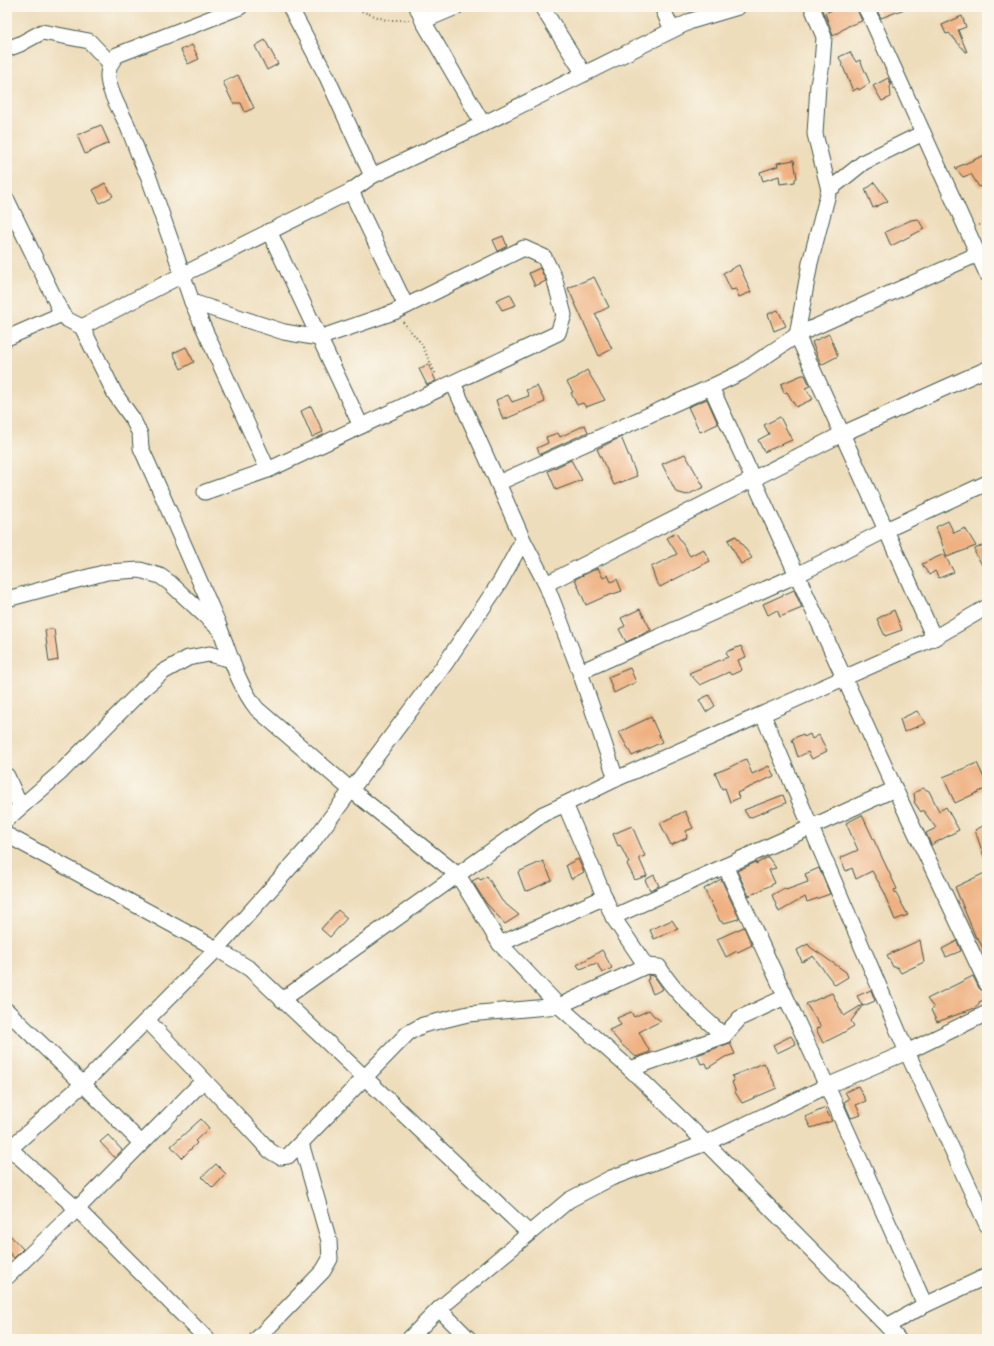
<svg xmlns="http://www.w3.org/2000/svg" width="994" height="1346" font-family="'IM FELL English',serif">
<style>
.building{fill:#efb181}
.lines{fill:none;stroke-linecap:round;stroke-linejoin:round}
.minor-casing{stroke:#3e5548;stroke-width:17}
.path{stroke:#3e5548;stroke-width:2;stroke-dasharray:1 3;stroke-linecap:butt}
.minor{stroke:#fff;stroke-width:15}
</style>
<rect width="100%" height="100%" fill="#fbf7ec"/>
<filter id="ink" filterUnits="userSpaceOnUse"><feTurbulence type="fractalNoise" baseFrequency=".025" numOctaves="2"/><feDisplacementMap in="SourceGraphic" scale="8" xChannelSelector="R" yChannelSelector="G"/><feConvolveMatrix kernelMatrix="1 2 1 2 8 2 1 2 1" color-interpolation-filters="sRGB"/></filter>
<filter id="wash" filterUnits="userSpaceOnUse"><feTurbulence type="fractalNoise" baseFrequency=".012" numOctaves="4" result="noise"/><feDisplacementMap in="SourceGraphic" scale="16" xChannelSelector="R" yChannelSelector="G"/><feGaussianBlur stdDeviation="0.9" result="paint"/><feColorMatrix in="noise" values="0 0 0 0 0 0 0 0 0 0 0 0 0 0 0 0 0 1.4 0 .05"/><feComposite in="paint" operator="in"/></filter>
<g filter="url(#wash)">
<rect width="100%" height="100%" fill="#edb"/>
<g id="blocks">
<g class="building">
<path d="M840,7H856L862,21L848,26L833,36L825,13Z"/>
<path d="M875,7H907V8L881,18Z"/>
<path d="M962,16L966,27L958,30L967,52H966L949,33L946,34L942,25Z"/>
<path d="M265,40L278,64L267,70L255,46Z"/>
<path d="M192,45L199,59L188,64L181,50Z"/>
<path d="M850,52L856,62L860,60L870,83L859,90L858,88L853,91L839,57Z"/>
<path d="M238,75L254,108L245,112L241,103H233L223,82Z"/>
<path d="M888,78L891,85L890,87L891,97L882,101L873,86Z"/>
<path d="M101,125L109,143L85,154L77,135Z"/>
<path d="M985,155L987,160V184L979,187L971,174L963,177L955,168Z"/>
<path d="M794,160L797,178L795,179V182L780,184L779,176L763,181L760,172L778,166L777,163Z"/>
<path d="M874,182L888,201L873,208L865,189L871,186Z"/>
<path d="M105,183L113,196L100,203L93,190Z"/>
<path d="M918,219L924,229L891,246L885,232L911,220Z"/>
<path d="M503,236L507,246L498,251L493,240Z"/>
<path d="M739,265L751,292L739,297L736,289L731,290L723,273Z"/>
<path d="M540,268L546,281L535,286L529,273Z"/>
<path d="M594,277L609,307L595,314L612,349L599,356L568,288Z"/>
<path d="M510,294L516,305L502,310L496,300Z"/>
<path d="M778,310L786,326L774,331L768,314Z"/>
<path d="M829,334L838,356L821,365L812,342Z"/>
<path d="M186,347L194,362L181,369L173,353Z"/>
<path d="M428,364L436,381L427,385L419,369Z"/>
<path d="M587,370L605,400L586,407L583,403L577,405L571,393L573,392L567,382L578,377V376Z"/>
<path d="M802,375H805L810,386L805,388L813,399L796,407L787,392L784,393L781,384Z"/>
<path d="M537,386L545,402L503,420L496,400L508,395L512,402L529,396L526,390Z"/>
<path d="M707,399L718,424L700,432L688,407Z"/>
<path d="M311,406L323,432L312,437L301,411Z"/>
<path d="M780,417L792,440L764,452L758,440L769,434L764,425Z"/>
<path d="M585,425L588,432L540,454L537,448L548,443L546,437L558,433L560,437Z"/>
<path d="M621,437L637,476L614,485L597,449Z"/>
<path d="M685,454L704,487L687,495L676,492L662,464Z"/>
<path d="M571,460L582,480L556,490L548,471Z"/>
<path d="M948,521L954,533L965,528L976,546L947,557L936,527Z"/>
<path d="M676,533L690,556L703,549L710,561L660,587L656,581L651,567L677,554L667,538Z"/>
<path d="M736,536L752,558L741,564L728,540Z"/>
<path d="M987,543V573L975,553V549Z"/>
<path d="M944,554L954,572L939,578L935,571L929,575L922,564Z"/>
<path d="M598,568L603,578L608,575L611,582L617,579L622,591L604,597L586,605L575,579Z"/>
<path d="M794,590L802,608L780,617L777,610L768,615L763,604Z"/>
<path d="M640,609L651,630L626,642L619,629L625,626L621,618Z"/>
<path d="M894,610L902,630L885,636L877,619Z"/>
<path d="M54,629L58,660L49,662L45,630Z"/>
<path d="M741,646L746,657L738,660L742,670L731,675L729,672L700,685L689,673L728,657L726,652Z"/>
<path d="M630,668L636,682L614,693L608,677Z"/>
<path d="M709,695L715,706L706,712L699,700Z"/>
<path d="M917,711L926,723L904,732L900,719Z"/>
<path d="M651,717L662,742L632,756L619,732Z"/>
<path d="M803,734L804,737L810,734L812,739L819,735L827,751L812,759L808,752L798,757L792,739Z"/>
<path d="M746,759L752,774L769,766L774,776L737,793L739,798L730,802L725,788L722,789L715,773L728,768Z"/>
<path d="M977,763L987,784V788L955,803L943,777Z"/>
<path d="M923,788L929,791L939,811L946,807L959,830L931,845L926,833L936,828L923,810L921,812L914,802L915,801L914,793Z"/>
<path d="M783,795L786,803L749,818L744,810Z"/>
<path d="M685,811L693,828L686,831L687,838L671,845L660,823Z"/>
<path d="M862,815L897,889L894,890L908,915L895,920L885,896L886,895L872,871L856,879L852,868L846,871L840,858L858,850L846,823Z"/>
<path d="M987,824V859L985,860L975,830Z"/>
<path d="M632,826L645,856L639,858L647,876L635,880L627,864L629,863L620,845L618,846L613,834Z"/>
<path d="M768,857L776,868L769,870L775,883L749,896L737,871L756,862V864Z"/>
<path d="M578,859L584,872L571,879L566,865Z"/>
<path d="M543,861L552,880L528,891L527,890L525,891L518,872Z"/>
<path d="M819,868L830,894L807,902L805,897L779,912L772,895L785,888L786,890L808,882L805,874Z"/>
<path d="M987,872V957L978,938H976L955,887Z"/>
<path d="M654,875L659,886L650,890L645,880Z"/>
<path d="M487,876L502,901L519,915L505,924L486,903L472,881L478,878L481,880Z"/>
<path d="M721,879L739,918L738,919L724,923L720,921L704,889Z"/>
<path d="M338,910L347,918L330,937L321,929Z"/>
<path d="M672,920L678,929L654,939L650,930Z"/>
<path d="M744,927L752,945L738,952L737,951L726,957L717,939Z"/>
<path d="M920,940L924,962L901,973L897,967H893L887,955Z"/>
<path d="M957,941L961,951L946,957L942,949Z"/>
<path d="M808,944L810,947L846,972L848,977L835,985L813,956L802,962L797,950Z"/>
<path d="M602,950L612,968L602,973L597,963L580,969L577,965Z"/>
<path d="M648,975L654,976L663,989L653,994L647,980L649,979Z"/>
<path d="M973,976L979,988L984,992L986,999L979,1002V1005L975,1008L937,1022L931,1010L934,1008L927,999Z"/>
<path d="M871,990L875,1001L863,1006V1005L851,1021L854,1026L841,1034L823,1043L816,1029L821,1027L806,1004L832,993L844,1016L862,1005L857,996Z"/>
<path d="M649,1010L654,1016L661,1021L639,1032L650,1052L636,1057L622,1045L609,1030L621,1025L617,1018L631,1012L634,1017Z"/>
<path d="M791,1036L796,1044L777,1053L773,1045Z"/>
<path d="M730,1043L735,1054L725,1057L708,1068L706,1063L701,1064L697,1055Z"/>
<path d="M764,1063L777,1088L742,1103L735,1092V1090L732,1082L734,1081L732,1076Z"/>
<path d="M858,1086L866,1101L856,1105L861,1115L851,1118L844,1102L849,1099L845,1092Z"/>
<path d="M825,1108L832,1121L811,1128L805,1117Z"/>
<path d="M201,1119L209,1128L195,1141L197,1143L182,1158L171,1146Z"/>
<path d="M108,1135L122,1150L115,1158L100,1142Z"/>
<path d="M216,1164L226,1174L213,1188L202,1177Z"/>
<path d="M7,1232L23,1249L14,1258L7,1250Z"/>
</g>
</g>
</g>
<g filter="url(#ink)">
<use href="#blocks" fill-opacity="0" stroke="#3e5548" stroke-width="1"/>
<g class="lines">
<g class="minor-casing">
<g id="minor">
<path d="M240,7L117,55C111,62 108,67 108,77C109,95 124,115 130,132C136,146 140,161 148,175L192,302L268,470"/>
<path d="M290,7L327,77L372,176"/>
<path d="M417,7L423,21L483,124"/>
<path d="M542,7L584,74"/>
<path d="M662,7L672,30"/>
<path d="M812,7L824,37L822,64L818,85L815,134L829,190"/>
<path d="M865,7L872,20L987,274"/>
<path d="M423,21L456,7"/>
<path d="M7,49L20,44L42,32L89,41L110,63"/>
<path d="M923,133L864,162L829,190L810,263L797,335L886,530L934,638"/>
<path d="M351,191L406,306"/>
<path d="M7,200L62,314L68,320L82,327L115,394L132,418L140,434L141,448C167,505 192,563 217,621C229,651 237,684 257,709L351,790L458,875L500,944L559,1006L630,1069L706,1143L887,1326L898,1339"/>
<path d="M269,231L361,426"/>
<path d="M978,254L797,335L742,372L711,387L895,789L987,984"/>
<path d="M192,302L284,332L319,338L394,312L524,248L544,257L554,277L564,315L558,333L268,470L205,492"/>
<path d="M82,327L182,275L351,191L372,176L483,124L691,21L738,7"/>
<path d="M7,338L62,314"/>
<path d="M453,383L498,483"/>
<path d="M523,540L546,584L580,672"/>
<path d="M546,584L842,434L987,369"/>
<path d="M7,599L107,572L140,570L160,576L170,583L216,626"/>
<path d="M763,715L907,1052L987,1225"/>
<path d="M7,776L20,806"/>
<path d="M616,779L580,672L797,575L886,530L987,483"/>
<path d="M565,804L613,917L646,966"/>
<path d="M7,819L61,772L144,688L163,672L188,658L209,654L232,660"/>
<path d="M7,835L217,949L250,969L529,1233"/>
<path d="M725,866L827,1086L925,1305"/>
<path d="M613,917L895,789"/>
<path d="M500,944L605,897"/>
<path d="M282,1000L543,814L565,804L616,779L934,638L987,607"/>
<path d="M7,1011L83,1084L141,1143"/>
<path d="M147,1020L204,1080L270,1151L280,1157L288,1156L408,1033L423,1025L468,1014L559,1006L646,966L659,967C675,994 701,1015 724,1036"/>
<path d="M630,1069L724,1036L740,1018L785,997"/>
<path d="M7,1146L77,1209L207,1339"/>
<path d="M7,1151L83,1084L217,949L311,844L445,664L500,582L523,540L498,483L711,387"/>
<path d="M7,1277L77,1209L204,1080"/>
<path d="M439,1309L469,1339"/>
<path d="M887,1326L925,1305L987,1276"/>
<path d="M257,1339L323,1271L330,1259L329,1241L301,1143"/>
<path d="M409,1339L439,1309L569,1200L611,1178L706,1143L827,1086L907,1052L987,1013"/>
</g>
</g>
<g class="path">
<path d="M355,7L361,11L386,20H409"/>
<path d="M979,225L987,222"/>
<path d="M403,322L421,343L436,375"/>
</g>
<use href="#minor" class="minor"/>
</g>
</g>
<rect width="994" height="1346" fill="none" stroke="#fbf7ec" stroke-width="24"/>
</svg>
